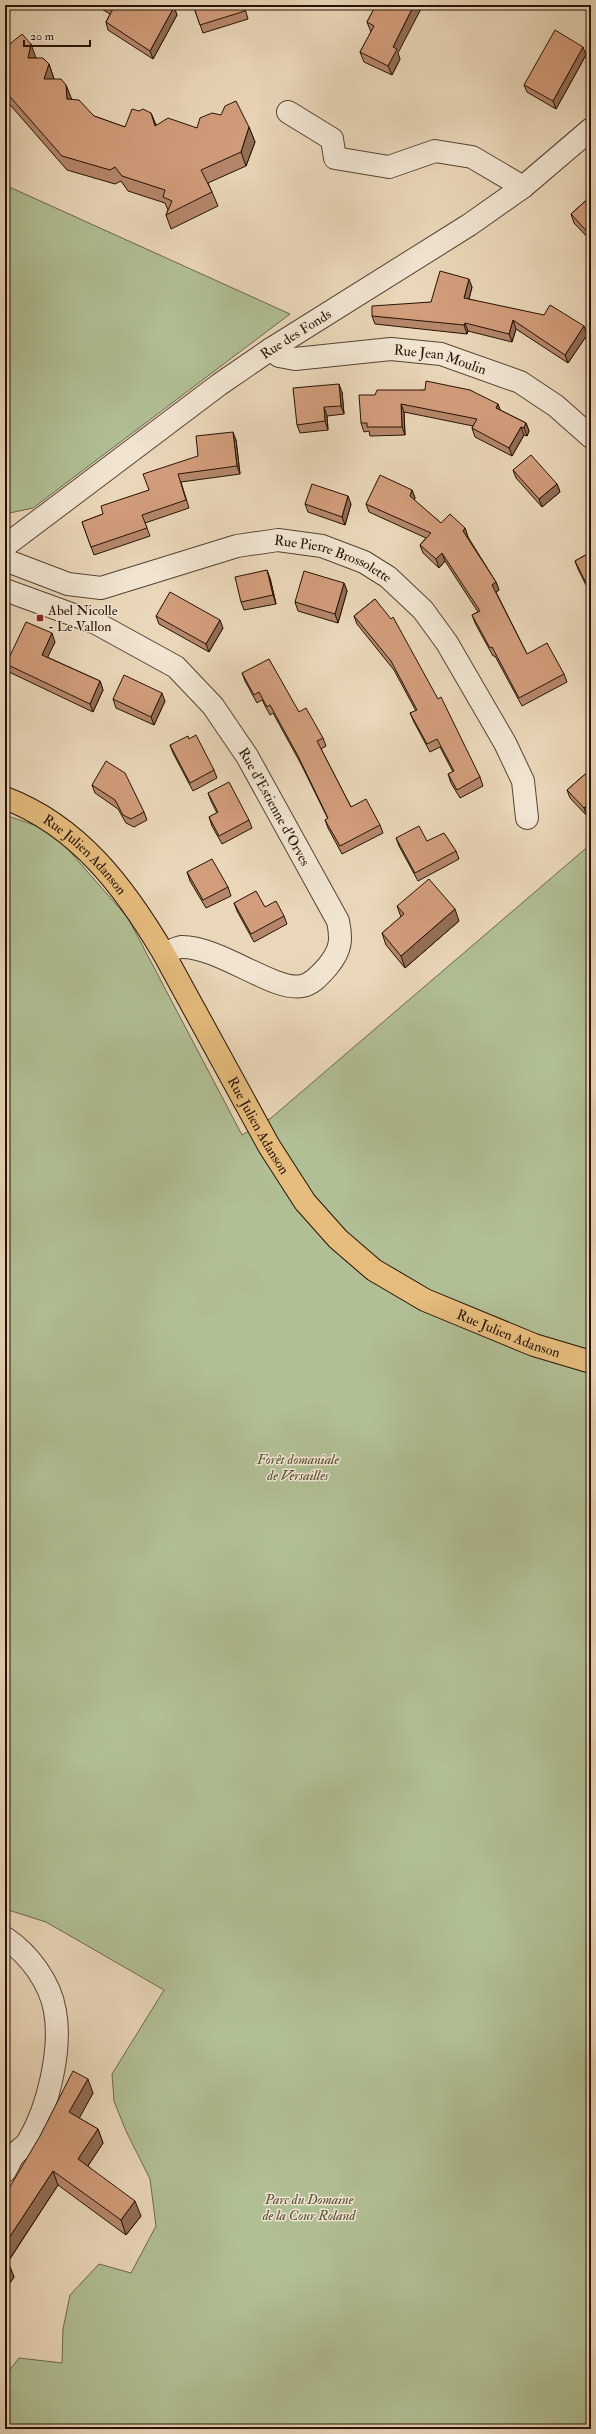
<svg xmlns="http://www.w3.org/2000/svg" width="596" height="2434" font-family="'IM FELL Double Pica',serif">
<style>
.green{fill:#b1bf94;stroke:#6c684c}
.lines{fill:none;stroke-linecap:round;stroke-linejoin:round}
.minor-casing{stroke:#574332;stroke-width:24}
.major-casing{stroke:#261205;stroke-width:24}
.minor{stroke:#f1e5d2;stroke-width:22}
.major{stroke:#e5bc7c;stroke-width:22}
.wall{fill:#b5876a;stroke:#261205}
.shaded-wall{fill:#936e56;stroke:#261205}
.building{fill:#d29d7b;stroke:#261205}
.poi-dot{fill:#8f2418;stroke:#f1e5d2;stroke-width:1.5}
.labels{text-anchor:middle;dominant-baseline:central;stroke-width:3;stroke-linejoin:round;paint-order:stroke}
.street-label{font-size:14px;fill:#261205;stroke:#f1e5d2}
.poi-label{font-size:14px;fill:#261205;stroke:#f1e5d2;text-anchor:start}
.park-label{font-size:14px;font-style:italic;fill:#574f37;stroke:#f1e5d2}
</style>
<rect width="100%" height="100%" fill="#ead7b9"/>
<filter id="stains"><feTurbulence type="fractalNoise" baseFrequency=".005" numOctaves="4"/><feColorMatrix values="0 0 0 0 .2 0 0 0 0 .09 0 0 0 0 .02 0 0 0 .5 -.17"/></filter>
<radialGradient id="worn" r=".72"><stop offset=".6" stop-color="#630" stop-opacity="0"/><stop offset="1" stop-color="#630" stop-opacity=".3"/></radialGradient>
<g class="green">
<path d="M5,185L290,314L33,508L5,514Z"/>
<path d="M5,815L52,831L128,918L242,1135L271,1118L591,844V2429H5V2376L19,2358L62,2363L63,2329L70,2295L99,2264L131,2273L156,2226L150,2179L126,2131L114,2101L112,2074L164,1990L46,1922L5,1909Z"/>
</g>
<g class="lines">
<g class="minor-casing">
<g id="minor">
<path d="M288,112L332,139L335,158L389,167L435,151L472,157L523,187"/>
<path id="s1" d="M271,349L279,356L295,359L391,349L441,354L520,382L556,406L591,437"/>
<path id="s2" d="M5,546L220,384L271,349L469,225L523,187L591,129"/>
<path id="s3" d="M5,560L68,584L101,588L237,546L278,540L322,546L364,562L388,577L423,610L447,643L505,743L523,781L527,818"/>
<path id="s4" d="M5,590L96,623L176,667L213,706L247,756L338,921C342,940 341,950 328,966C321,974 313,984 302,986C274,992 219,946 181,947C175,948 169,952 164,954"/>
<path d="M5,1938C29,1954 50,1982 55,2011C62,2050 48,2107 29,2140C25,2147 18,2150 14,2155C10,2160 8,2166 5,2171"/>
</g>
</g>
<g class="major-casing">
<g id="major">
<path id="s5" d="M5,798C79,826 125,888 164,954L269,1146L305,1202L338,1239L374,1270L425,1300L534,1345L591,1362"/>
</g>
</g>
<use href="#minor" class="minor"/>
<use href="#major" class="major"/>
</g>
<g class="wall">
<path d="M95,5H171L174,7L177,15L153,59L108,30L106,22L110,14Z"/>
<path d="M193,5H244L248,19L203,33Z"/>
<path d="M264,5H272L270,8Z"/>
<path d="M376,5L400,59L392,75L364,62L360,52L371,32L367,22Z"/>
<path d="M5,48L36,58L49,64L54,79L66,85L71,99L94,116L125,127L139,111L151,113L156,126L197,128L249,127L255,142L246,166L208,183L212,192L218,206L171,229L166,215L168,210L165,203L128,191L121,181L115,184L67,170L5,99Z"/>
<path d="M586,55L556,109L527,92L524,85Z"/>
<path d="M591,196V241L574,223L571,214Z"/>
<path d="M472,287L469,299L587,335L568,363L516,329L512,342L468,331L467,334L375,324L372,316L431,302Z"/>
<path d="M425,390L498,404L500,410L526,423L529,431L527,436L524,435L512,456L475,437L472,428L473,426L404,412L405,435L370,436L369,431L364,432L361,423L375,395Z"/>
<path d="M342,392L344,414L327,416L328,430L300,433L297,425Z"/>
<path d="M236,440L240,474L181,482L189,508L145,523L150,536L94,555L82,522L103,514L149,490L198,456Z"/>
<path d="M513,470L557,484L560,492L542,507L516,478Z"/>
<path d="M412,490L415,498L414,500L441,523L465,528L468,537L496,582L499,590L496,592L527,654L564,674L567,682L522,706L495,656H493L475,623L472,615L478,612L445,561L439,568L423,553L420,545L426,538L369,512L366,504Z"/>
<path d="M305,504H351L345,525L308,512Z"/>
<path d="M591,552V595L578,569L575,561Z"/>
<path d="M270,578L276,604L244,610L241,602Z"/>
<path d="M344,583L347,591L338,623L298,611L295,602Z"/>
<path d="M375,599L480,777L483,786L460,798L451,783L448,774L453,772L440,747L430,752L414,722L410,713L416,711L394,670L357,624L354,616Z"/>
<path d="M156,616L223,628L209,652L159,624Z"/>
<path d="M55,642L47,657L100,681L103,690L93,712L9,672L6,664Z"/>
<path d="M242,673L299,712L323,738L326,746L321,749L351,807L380,825L383,833L342,854L328,828L325,820L328,819L301,764L273,713L270,715L262,700L257,703L245,681Z"/>
<path d="M113,699L165,701L154,725L116,708Z"/>
<path d="M189,739L214,770L217,778L193,791L173,753L170,745Z"/>
<path d="M591,769L587,816L570,798L567,790Z"/>
<path d="M92,785L144,812L147,820L134,827L126,823L118,809L95,793Z"/>
<path d="M208,793L249,820L252,828L222,844L212,826L209,817L217,813L211,801Z"/>
<path d="M396,838L427,841L456,851L459,859L418,881L399,846Z"/>
<path d="M187,872L228,887L231,896L206,908L190,881Z"/>
<path d="M234,903L265,907L284,916L287,924L254,942L237,911Z"/>
<path d="M397,906L459,921L405,968L386,945L382,933L401,917Z"/>
<path d="M93,2093L79,2118L98,2129L103,2143L88,2166L141,2216L126,2235L58,2185L8,2262L14,2277L5,2290V2195Z"/>
</g>
<g class="shaded-wall">
<path d="M414,5H423L398,53L400,59L392,75L388,66L393,47Z"/>
<path d="M174,7L177,15L153,59L150,51Z"/>
<path d="M31,44L36,58H28Z"/>
<path d="M583,47L586,55L556,109L553,101Z"/>
<path d="M49,64L54,79L49,94L44,79Z"/>
<path d="M66,85L72,100L67,99Z"/>
<path d="M151,113L157,127L155,126Z"/>
<path d="M249,127L255,142L246,166L241,152Z"/>
<path d="M469,279L472,287L467,306L464,298Z"/>
<path d="M513,320L516,329L512,342L509,334Z"/>
<path d="M465,323L468,331L467,334L464,325Z"/>
<path d="M584,326L587,335L568,363L565,355Z"/>
<path d="M339,384L342,392L344,414L341,406Z"/>
<path d="M401,404L404,412L405,435L402,427Z"/>
<path d="M498,404L501,412L496,408Z"/>
<path d="M324,407L327,416L328,430L325,421Z"/>
<path d="M526,423L529,431L527,436L524,428Z"/>
<path d="M521,427L524,435L512,456L509,448Z"/>
<path d="M233,432L236,440L240,474L237,466Z"/>
<path d="M557,484L560,492L542,507L539,499Z"/>
<path d="M412,490L415,498L413,504L410,496Z"/>
<path d="M348,496L351,504L345,525L342,517Z"/>
<path d="M465,528L468,537L466,539L463,531Z"/>
<path d="M442,553L445,561L439,568L436,559Z"/>
<path d="M267,570L270,578L276,604L273,595Z"/>
<path d="M496,582L499,590L495,593L492,585Z"/>
<path d="M344,583L347,591L338,623L335,614Z"/>
<path d="M220,620L223,628L209,652L206,644Z"/>
<path d="M52,633L55,642L45,663L42,655Z"/>
<path d="M100,681L103,690L93,712L90,704Z"/>
<path d="M162,693L165,701L154,725L151,717Z"/>
<path d="M591,802V813L587,816L584,808Z"/>
<path d="M455,909L459,921L405,968L401,956Z"/>
<path d="M88,2079L93,2093L75,2126L69,2112Z"/>
<path d="M98,2129L103,2143L83,2173L78,2159Z"/>
<path d="M53,2171L58,2185L5,2266V2244Z"/>
<path d="M135,2201L141,2216L126,2235L121,2220Z"/>
<path d="M8,2262L14,2277L5,2290V2268Z"/>
</g>
<g class="building">
<path d="M105,5H171L174,7L150,51L106,22L113,9Z"/>
<path d="M193,5H243L245,11L200,25Z"/>
<path d="M376,5H414L393,47L397,49L388,66L360,52L374,26L367,22Z"/>
<path d="M555,30L583,47L553,101L524,85Z"/>
<path d="M22,34L31,44L28,58H43L49,64L44,79H61L66,85L67,99L79,100L94,116L125,127L132,109L139,111L143,109L151,113L155,126L168,118L197,128L200,118L212,113L221,115L225,106L236,101L249,127L241,152L201,170L212,192L166,215L172,201L163,197L165,190L122,176L115,167L110,170L62,156L5,91V48Z"/>
<path d="M591,196V236L571,214Z"/>
<path d="M440,271L469,279L464,298L544,315L550,305L584,326L565,355L513,320L509,334L465,323L464,325L372,316V306L431,302Z"/>
<path d="M426,381L470,390L498,404L496,408L526,423L524,428L521,427L509,448L472,428L477,419L401,404L402,427H367V423H361L359,395H375L377,390H425Z"/>
<path d="M339,384L341,406L324,407L325,421L297,425L293,388Z"/>
<path d="M233,432L237,466L178,474L186,500L142,515L147,528L91,547L82,522L103,514L101,506L149,490L143,474L198,456L196,436Z"/>
<path d="M531,455L557,484L539,499L513,470Z"/>
<path d="M380,475L412,490L410,496L441,523L450,514L465,528L463,531L496,582L492,585L527,654L547,643L564,674L519,698L492,647L490,648L472,615L480,611L442,553L436,559L420,545L431,533L366,504Z"/>
<path d="M312,484L348,496L342,517L305,504Z"/>
<path d="M591,552V593L575,561Z"/>
<path d="M267,570L273,595L241,602L235,577Z"/>
<path d="M304,571L344,583L335,614L295,602Z"/>
<path d="M170,592L220,620L206,644L156,616Z"/>
<path d="M375,599L391,619L393,617L438,699L441,697L480,777L457,790L448,774L454,771L437,739L427,744L410,713L417,710L391,661L354,616Z"/>
<path d="M26,622L52,633L42,655L100,681L90,704L6,664Z"/>
<path d="M269,659L299,712L306,708L323,738L317,741L351,807L366,799L380,825L340,846L325,820L328,818L298,756L270,705L267,707L259,692L254,695L242,673Z"/>
<path d="M124,675L162,693L151,717L113,699Z"/>
<path d="M196,735L214,770L190,783L170,745L188,736L189,739Z"/>
<path d="M106,761L125,773L144,812L131,819L123,815L115,800L92,785Z"/>
<path d="M591,769V802L584,808L567,790Z"/>
<path d="M229,782L249,820L219,836L209,817L218,812L208,793Z"/>
<path d="M419,826L427,841L444,833L456,851L415,873L396,838Z"/>
<path d="M212,859L228,887L203,900L187,872Z"/>
<path d="M429,879L455,909L401,956L382,933L404,914L397,906Z"/>
<path d="M256,891L265,907L276,901L284,916L251,934L234,903Z"/>
<path d="M73,2071L88,2079L69,2112L98,2129L78,2159L135,2201L121,2220L53,2171L5,2244V2195L40,2136Z"/>
<path d="M5,2260L8,2262L5,2268Z"/>
</g>
<rect class="poi-dot" x="36" y="614" width="8" height="8" rx="2"/>
<g class="labels">
<g class="street-label">
<text stroke="none"><textPath href="#s2" startOffset="360">Rue des Fonds</textPath></text>
<text stroke="none"><textPath href="#s1" startOffset="174">Rue Jean Moulin</textPath></text>
<text stroke="none"><textPath href="#s3" startOffset="343">Rue Pierre Brossolette</textPath></text>
<text stroke="none"><textPath href="#s4" startOffset="360">Rue d'Estienne d'Orves</textPath></text>
<text stroke="none"><textPath href="#s5" startOffset="99">Rue Julien Adanson</textPath></text>
<text stroke="none"><textPath href="#s5" startOffset="423">Rue Julien Adanson</textPath></text>
<text stroke="none"><textPath href="#s5" startOffset="759">Rue Julien Adanson</textPath></text>
</g>
<g class="poi-label">
<text x="48" y="610">Abel Nicolle<tspan x="48" dy="16">- Le Vallon</tspan></text>
</g>
<g class="park-label">
<text x="298" y="1459">Forêt domaniale<tspan x="298" dy="16">de Versailles</tspan></text>
<text x="309" y="2199">Parc du Domaine<tspan x="309" dy="16">de la Cour Roland</tspan></text>
</g>
</g>
<rect width="596" height="2434" fill="none" stroke="#ead7b9" stroke-width="20"/>
<rect x="6" y="6" width="584" height="2422" fill="none" stroke="#261205" stroke-width="2"/>
<rect x="10" y="10" width="576" height="2414" fill="none" stroke="#261205"/>
<path d="M24 40v6h66v-6" fill="none" stroke="#261205" stroke-width="2"/>
<text x="30" y="40" font-size="12" fill="#261205" stroke="#f1e5d2" stroke-width="3" paint-order="stroke">20 m</text>
<rect width="100%" height="100%" filter="url(#stains)"/>
<rect width="100%" height="100%" fill="url(#worn)"/>
</svg>
